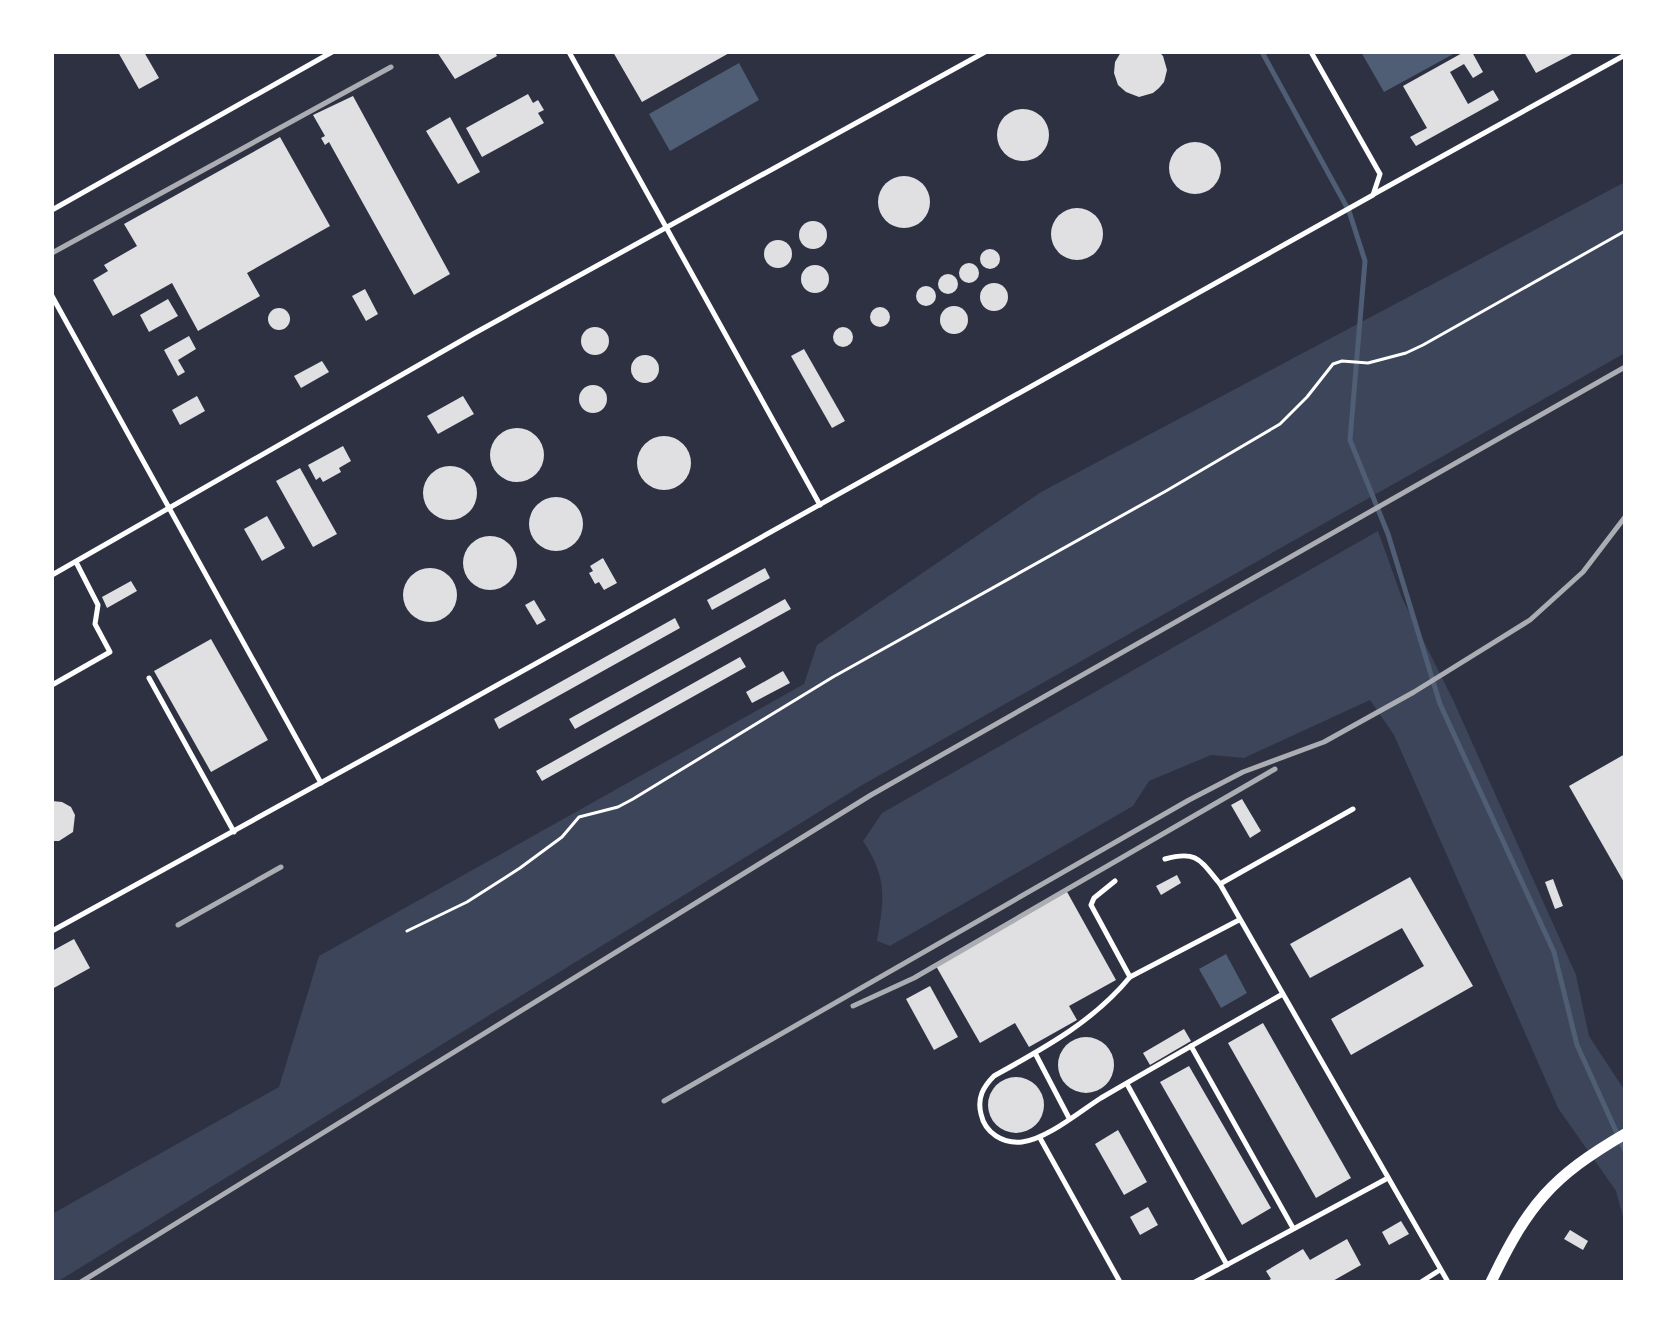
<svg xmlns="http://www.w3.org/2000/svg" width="1677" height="1334" font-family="Poppins,sans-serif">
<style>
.green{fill:#3c4559}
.water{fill:#4f5d75}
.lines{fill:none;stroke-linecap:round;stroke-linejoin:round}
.stream{stroke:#4f5d75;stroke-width:5}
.building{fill:#e0e0e3}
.path{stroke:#fff;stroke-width:3}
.service{stroke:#fff;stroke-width:5}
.tertiary{stroke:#fff;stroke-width:11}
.rail{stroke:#abadb3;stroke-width:5}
</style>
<rect width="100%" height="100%" fill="#2d3142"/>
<g class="green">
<path d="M1625,182V353L864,784L57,1282H52V1214L279,1087L319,956L804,684L817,645L1041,492Z"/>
<path d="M1378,531L1402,598L1454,702L1576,975L1589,1036L1625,1091V1224L1616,1191L1558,1108L1394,735L1370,700L1244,758L1211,755L1149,781L1133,806L890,946L877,941C884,899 888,879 863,841L882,813Z"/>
</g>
<g class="water">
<path d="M1361,52H1457L1384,92Z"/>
<path d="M739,63L759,100L670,151L649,114Z"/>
<path d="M1226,954L1247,993L1221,1008L1199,969Z"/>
</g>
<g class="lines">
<path class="stream" d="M1262,52L1349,211L1365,261L1350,440L1388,534L1440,704L1554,952L1577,1045L1625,1151"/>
</g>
<g class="building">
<path d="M118,52H144L159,78L139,89Z"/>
<path d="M437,52H495L497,56L455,79Z"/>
<path d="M613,52H731L642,102Z"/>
<path d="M1121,52H1159L1163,56L1167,70L1164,82L1159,88L1153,93L1139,97L1126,92L1118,85L1114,73L1115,62Z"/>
<path d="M1464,52H1472L1483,72L1473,78L1464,64L1450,72L1468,104L1493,90L1499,100L1416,146L1410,137L1427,128L1403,86Z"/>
<path d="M1524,52H1576L1536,73Z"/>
<path d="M528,94L533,103L538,100L544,110L538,113L544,123L482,157L466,128Z"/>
<path d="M353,96L450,274L414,295L329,142L325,145L321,138L325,136L313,115Z"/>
<circle cx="1023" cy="135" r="26"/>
<path d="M450,117L480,172L458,184L426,131Z"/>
<path d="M280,137L330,226L247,273L260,296L198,331L172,283L113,316L93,280L108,271L104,265L137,246L124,224Z"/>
<circle cx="1195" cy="168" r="26"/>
<circle cx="904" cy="202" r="26"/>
<circle cx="1077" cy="234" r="26"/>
<circle cx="813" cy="235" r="14"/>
<circle cx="778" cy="254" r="14"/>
<circle cx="990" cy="259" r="10"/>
<circle cx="969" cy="273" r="10"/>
<circle cx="815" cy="279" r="14"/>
<circle cx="948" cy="284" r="10"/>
<circle cx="994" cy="297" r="14"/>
<circle cx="926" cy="296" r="10"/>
<path d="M365,289L378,314L366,321L352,296Z"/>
<path d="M168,299L178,316L149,332L140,315Z"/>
<circle cx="954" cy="320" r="14"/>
<circle cx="880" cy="317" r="10"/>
<circle cx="279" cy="319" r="11"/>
<circle cx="843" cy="337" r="10"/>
<circle cx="595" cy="341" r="14"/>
<path d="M189,336L196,349L178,360L185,372L178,376L164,350Z"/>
<path d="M804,349L845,421L832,428L791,356Z"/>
<circle cx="645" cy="369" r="14"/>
<path d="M322,361L329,372L301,388L294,376Z"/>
<circle cx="593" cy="399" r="14"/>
<path d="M197,396L205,411L180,425L172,410Z"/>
<path d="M463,396L474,414L438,434L427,416Z"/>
<circle cx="517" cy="455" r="27"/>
<circle cx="664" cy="463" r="27"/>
<path d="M343,446L351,461L339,468L341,472L323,482L320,477L316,480L308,465Z"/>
<circle cx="450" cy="493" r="27"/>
<path d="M300,468L337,534L313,547L276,481Z"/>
<circle cx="556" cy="524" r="27"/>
<path d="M267,516L285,548L262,561L244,529Z"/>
<circle cx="490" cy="563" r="27"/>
<path d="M603,558L617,583L604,590L599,582L595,584L589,573L593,571L590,566Z"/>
<path d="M765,568L770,578L712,610L707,600Z"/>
<circle cx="430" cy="595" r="27"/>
<path d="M131,581L137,591L107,608L102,597Z"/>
<path d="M785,599L791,609L575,729L569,719Z"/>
<path d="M534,600L546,620L537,625L525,605Z"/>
<path d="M675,618L680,628L499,729L494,719Z"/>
<path d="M211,639L268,740L211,772L154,671Z"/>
<path d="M740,657L746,667L542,781L536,771Z"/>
<path d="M783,671L790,683L752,703L746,692Z"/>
<path d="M1625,754V884L1569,786Z"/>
<path d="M1242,799L1261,831L1250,838L1231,805Z"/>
<path d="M52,801L62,802L71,807L75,815L73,832L59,841H52Z"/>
<path d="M1177,875L1181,883L1161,895L1156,886Z"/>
<path d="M1410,877L1473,986L1351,1055L1331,1019L1424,966L1402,928L1310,978L1290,944Z"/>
<path d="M1553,879L1563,906L1555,909L1545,882Z"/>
<path d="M1066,890L1116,980L1069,1006L1077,1020L1029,1047L1015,1023L980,1043L936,966Z"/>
<path d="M74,939L90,968L52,989V951Z"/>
<path d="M930,986L958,1037L934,1050L906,999Z"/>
<path d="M1263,1023L1351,1178L1316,1198L1228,1043Z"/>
<path d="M1184,1029L1191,1041L1150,1065L1143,1053Z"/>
<circle cx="1086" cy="1065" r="28"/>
<path d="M1189,1066L1271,1208L1242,1225L1160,1082Z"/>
<circle cx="1016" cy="1105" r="28"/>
<path d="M1118,1130L1147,1182L1124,1195L1095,1144Z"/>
<path d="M1148,1207L1158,1225L1140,1235L1130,1217Z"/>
<path d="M1401,1221L1409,1234L1389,1245L1382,1232Z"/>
<path d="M1570,1230L1588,1241L1583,1250L1564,1239Z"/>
<path d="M1347,1239L1361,1265L1331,1282H1265L1271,1279L1266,1271L1303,1249L1310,1260Z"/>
</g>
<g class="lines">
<path class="path" d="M407,931L467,902L520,868L562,837L579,817L618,807L633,799L833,677L1166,491L1280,424L1307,397L1333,364L1342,361L1368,363L1406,353L1423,345L1625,231"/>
<g class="service">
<path d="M569,52L820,505"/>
<path d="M1374,194L1625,55"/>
<path d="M52,210L332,52"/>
<path d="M52,296L321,783"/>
<path d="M52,575L473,334L985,52"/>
<path d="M149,678L234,832"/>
<path d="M52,685L110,652L95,624L98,605L76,562"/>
<path d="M1353,809L1220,884L1448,1282"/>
<path d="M1165,859C1197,850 1200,860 1220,884"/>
<path d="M1115,881L1094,898L1091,905L1130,977C1093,1022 1044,1048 994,1076C983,1087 977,1098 981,1114C985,1133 1003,1144 1022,1142C1047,1139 1079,1112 1101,1098C1161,1063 1221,1029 1281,995"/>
<path d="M52,931L433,721L1373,195L1380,174L1311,52"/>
<path d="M1130,977L1239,920"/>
<path d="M1191,1046L1293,1228"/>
<path d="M1035,1053L1069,1118"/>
<path d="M1127,1084L1227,1265"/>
<path d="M1040,1138L1120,1282"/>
<path d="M1195,1282L1388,1178"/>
<path d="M1421,1282L1440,1270"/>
</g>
<path class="tertiary" d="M1491,1282C1528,1205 1551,1177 1625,1134"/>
<g class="rail">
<path d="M52,253L391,67"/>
<path d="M178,925L281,867"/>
<path d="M853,1006L914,978L1275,769"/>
<path d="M664,1101L1189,800L1243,772L1324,742L1414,692L1530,620L1583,572L1625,517"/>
<path d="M81,1282L871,795L1625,367"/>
</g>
</g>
<rect width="1677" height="1334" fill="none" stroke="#ffffff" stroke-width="108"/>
</svg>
